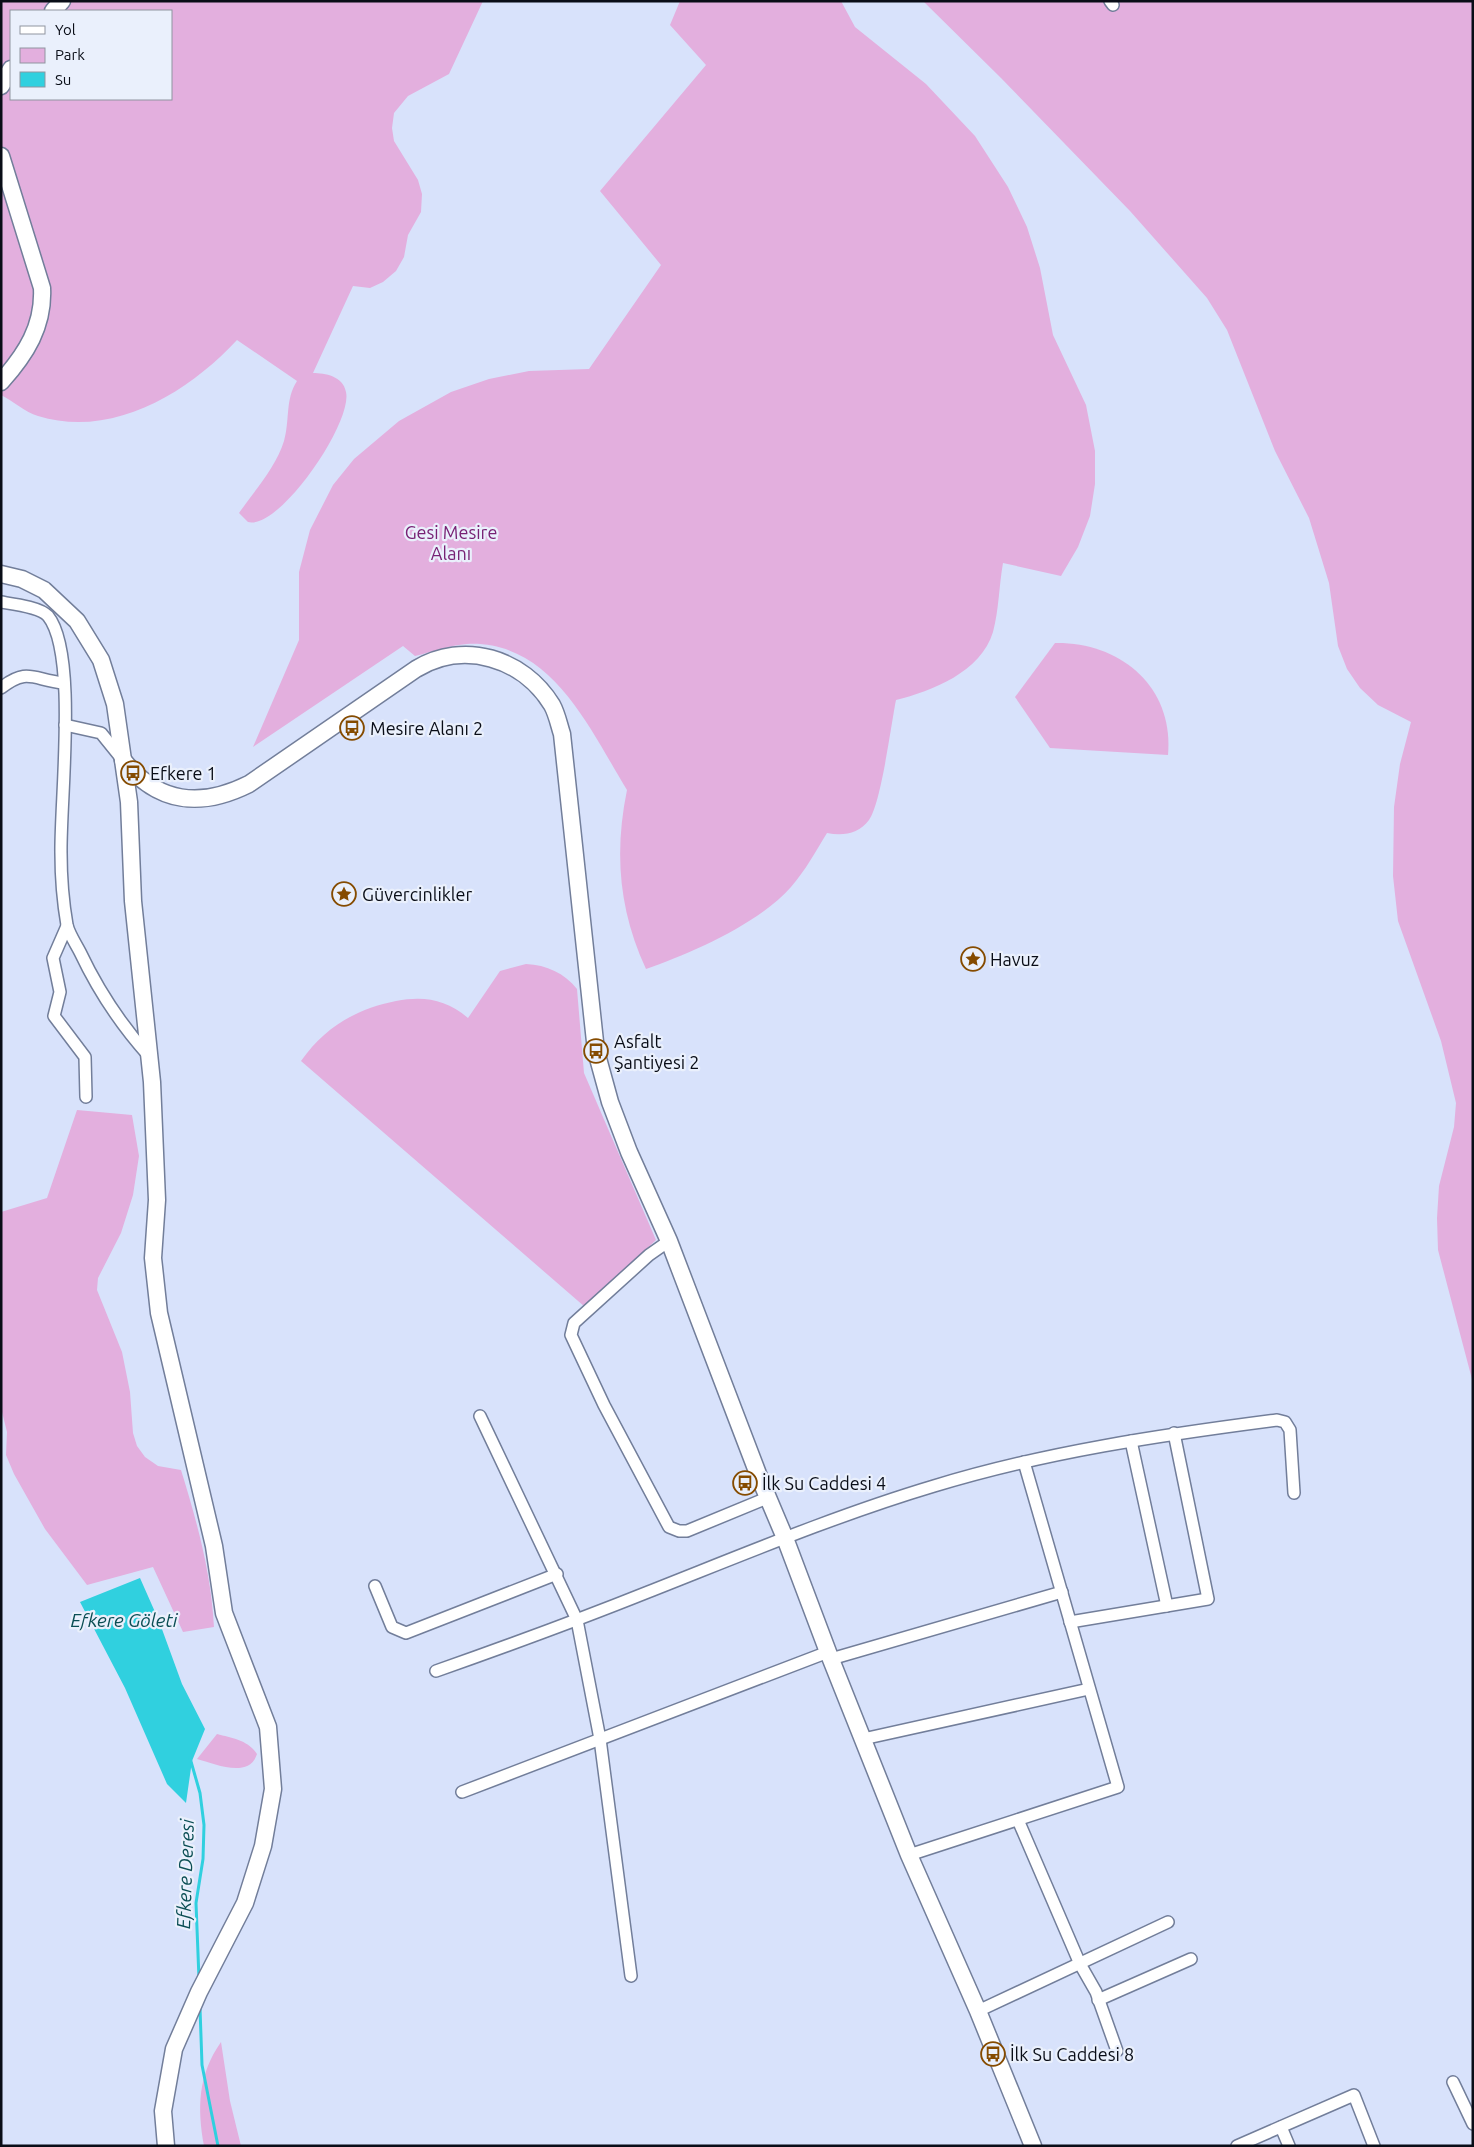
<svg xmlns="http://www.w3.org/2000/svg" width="1474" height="2147" font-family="Ubuntu,sans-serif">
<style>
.green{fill:#e3afde;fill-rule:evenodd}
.water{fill:#30d0df}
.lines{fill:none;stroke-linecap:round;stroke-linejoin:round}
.stream{stroke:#30d0df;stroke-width:3}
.street-casing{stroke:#727e9a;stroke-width:14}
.secondary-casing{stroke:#727e9a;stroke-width:19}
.street{stroke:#fff;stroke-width:11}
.secondary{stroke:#fff;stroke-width:16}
.labels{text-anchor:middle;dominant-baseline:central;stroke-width:4.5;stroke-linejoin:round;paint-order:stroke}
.park-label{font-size:18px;fill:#782275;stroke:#eaf0fc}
.poi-label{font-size:18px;fill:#090d17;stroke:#eaf0fc;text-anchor:start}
.water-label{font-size:19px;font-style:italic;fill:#0b4e54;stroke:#eaf0fc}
</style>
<rect width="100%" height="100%" fill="#d8e2fb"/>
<g class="green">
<path d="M1,1H483L449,74L408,96L394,113L392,128L394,141L418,180L422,194L421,212L408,235L404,257L396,271L383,282L370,288L353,286L313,373C325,373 343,376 346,392C353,422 280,530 248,522L239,513C255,490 276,467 284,441C290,420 285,399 297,381L237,340C188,393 112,439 38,416C25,412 13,401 1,395ZM11,11H171V99H11Z"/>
<path d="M680,1H841L855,27L926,84L975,136L1008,187L1027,227L1040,268L1053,335L1086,405L1095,451V484L1090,516L1078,547L1061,576L1003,563C999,585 999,610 993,632C981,672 932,691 896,700C891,725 881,804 869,820C859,834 843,836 827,833C816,851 805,871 791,887C760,923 690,954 646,969C619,911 614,853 627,790C590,730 552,640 467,644C450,645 432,652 415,656L403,646L253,747L299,640V572L310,530L333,485L354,459L399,421L451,392L489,379L529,371L589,369L661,265L600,191L706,65L670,25Z"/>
<path d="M923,1H1473V1383L1438,1250L1437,1218L1439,1186L1454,1127L1456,1103L1441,1041L1398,921L1393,876L1394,807L1400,764L1411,722L1378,705L1360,688L1347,669L1338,646L1329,583L1309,518L1275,451L1227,330L1207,298L1130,211L1001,78Z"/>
<path d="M1055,643C1121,642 1174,687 1168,755L1050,748L1015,697Z"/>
<path d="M526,964C547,965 564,973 577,989L584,1073L656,1240L585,1307L301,1061C325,1027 356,1009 396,1001C424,996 445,999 468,1018L500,971Z"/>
<path d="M77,1110L132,1115L139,1156L133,1195L121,1233L98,1278L97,1290L122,1352L130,1392L133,1433L137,1446L145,1457L158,1466L181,1470C197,1522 211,1572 214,1627L183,1632L153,1567L87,1585L45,1529L14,1474L6,1455L7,1432L1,1408V1212L47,1198Z"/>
<path d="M217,1734C232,1738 248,1740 257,1754C249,1779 215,1764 197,1759Z"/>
<path d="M221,2042L230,2101L241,2146H204C197,2107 198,2075 221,2042Z"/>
</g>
<path class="water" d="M140,1578L159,1621L182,1684L205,1729L192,1761L186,1803L167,1784L125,1688L80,1602Z"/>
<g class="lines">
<g class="stream">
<path d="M190,1758L200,1793L204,1825L203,1859L196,1903L199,1979"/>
<path d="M200,2008L202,2065L218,2146"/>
</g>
<g class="street-casing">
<g id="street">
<path d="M1110,1L1113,5"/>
<path d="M1,602C13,604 40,607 48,616C78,653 60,801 61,853C61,876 63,902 67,925C69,934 76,944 80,952C98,990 121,1025 149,1056"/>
<path d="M1,688C28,667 33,680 64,683"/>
<path d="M65,725L101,733L122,759"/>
<path d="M67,926L53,958L60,992L54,1016L85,1057L86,1097"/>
<path d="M669,1241L649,1255L574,1323L571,1335L604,1405L669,1527L679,1531H687L767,1498"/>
<path d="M480,1416L577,1620L600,1739L631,1976"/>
<path d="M1131,1441L1167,1606"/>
<path d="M375,1586L392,1627L406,1633L557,1574"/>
<path d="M1070,1622L1208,1599L1174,1433"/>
<path d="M831,1659L1062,1592"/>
<path d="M436,1671C507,1646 578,1620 648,1592C742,1555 837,1515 934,1486C1045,1452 1161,1435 1277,1420L1285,1422L1290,1430L1294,1493"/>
<path d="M863,1739L1089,1689"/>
<path d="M462,1792L828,1652"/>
<path d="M1018,1820L1080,1964L1096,1992L1117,2051"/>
<path d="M909,1855L1118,1787L1024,1462"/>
<path d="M1098,2000L1191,1959"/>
<path d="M978,2011L1168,1922"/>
<path d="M1453,2082L1473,2124"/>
<path d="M1281,2127L1289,2146"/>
<path d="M1237,2146L1354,2095L1374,2146"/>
</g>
</g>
<g class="secondary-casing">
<g id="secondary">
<path d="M53,11L62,1"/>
<path d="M1,86L11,69"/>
<path d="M1,156L42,288C44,326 26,354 1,382"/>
<path d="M1,574L22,579L44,590L77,621L101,660L115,704L129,802L133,901L152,1082L157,1200L153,1258L159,1313L214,1546L224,1613L268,1727L273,1789L263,1846L245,1903L199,1992L174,2049L163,2111L166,2146"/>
<path d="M123,760C158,804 201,808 249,784L416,669C464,640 523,658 552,705C557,714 559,725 562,734L596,1051L610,1102L629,1152L669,1241L758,1474L785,1538L828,1652L909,1855L978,2011L1033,2146"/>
</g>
</g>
<use href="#street" class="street"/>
<use href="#secondary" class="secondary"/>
</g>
<defs>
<g id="bus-ring" transform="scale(1.25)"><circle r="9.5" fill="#eaf0fc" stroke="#854b00" stroke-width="1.5"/><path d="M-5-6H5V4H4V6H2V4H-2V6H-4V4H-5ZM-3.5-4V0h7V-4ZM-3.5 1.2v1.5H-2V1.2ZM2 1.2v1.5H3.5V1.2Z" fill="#854b00"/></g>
<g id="sight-ring" transform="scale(1.25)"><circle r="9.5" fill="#eaf0fc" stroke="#854b00" stroke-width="1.5"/><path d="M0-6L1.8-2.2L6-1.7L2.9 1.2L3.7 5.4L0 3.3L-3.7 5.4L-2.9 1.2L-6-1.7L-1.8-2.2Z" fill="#854b00"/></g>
</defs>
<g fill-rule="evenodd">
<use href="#bus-ring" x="352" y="728"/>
<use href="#bus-ring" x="133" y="773"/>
<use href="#sight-ring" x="344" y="894"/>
<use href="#sight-ring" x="973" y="959"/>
<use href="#bus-ring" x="596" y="1051"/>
<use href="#bus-ring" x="745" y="1483"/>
<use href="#bus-ring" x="993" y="2054"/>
</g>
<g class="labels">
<g class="park-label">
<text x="451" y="532">Gesi Mesire<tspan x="451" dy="21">Alanı</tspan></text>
</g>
<g class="poi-label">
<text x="370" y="728">Mesire Alanı 2</text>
<text x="150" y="773">Efkere 1</text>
<text x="362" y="894">Güvercinlikler</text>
<text x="990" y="959">Havuz</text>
<text x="614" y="1041">Asfalt<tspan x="614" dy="21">Şantiyesi 2</tspan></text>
<text x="762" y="1483">İlk Su Caddesi 4</text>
<text x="1010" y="2054">İlk Su Caddesi 8</text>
</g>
<g class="water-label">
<text x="124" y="1620">Efkere Göleti</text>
<text transform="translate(185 1874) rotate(-88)">Efkere Deresi</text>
</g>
</g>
<rect width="1474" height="2147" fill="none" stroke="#090d17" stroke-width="5"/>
<rect x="10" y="10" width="162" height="90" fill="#eaf0fc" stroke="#9095a0"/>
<rect x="20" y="26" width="25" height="8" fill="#ffffff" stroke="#9095a0"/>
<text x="55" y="35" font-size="15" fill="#090d17">Yol</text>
<rect x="20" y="48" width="25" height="15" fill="#e3afde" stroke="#9095a0"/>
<text x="55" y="60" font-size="15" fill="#090d17">Park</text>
<rect x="20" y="72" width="25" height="15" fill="#30d0df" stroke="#9095a0"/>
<text x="55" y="85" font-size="15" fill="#090d17">Su</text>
</svg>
